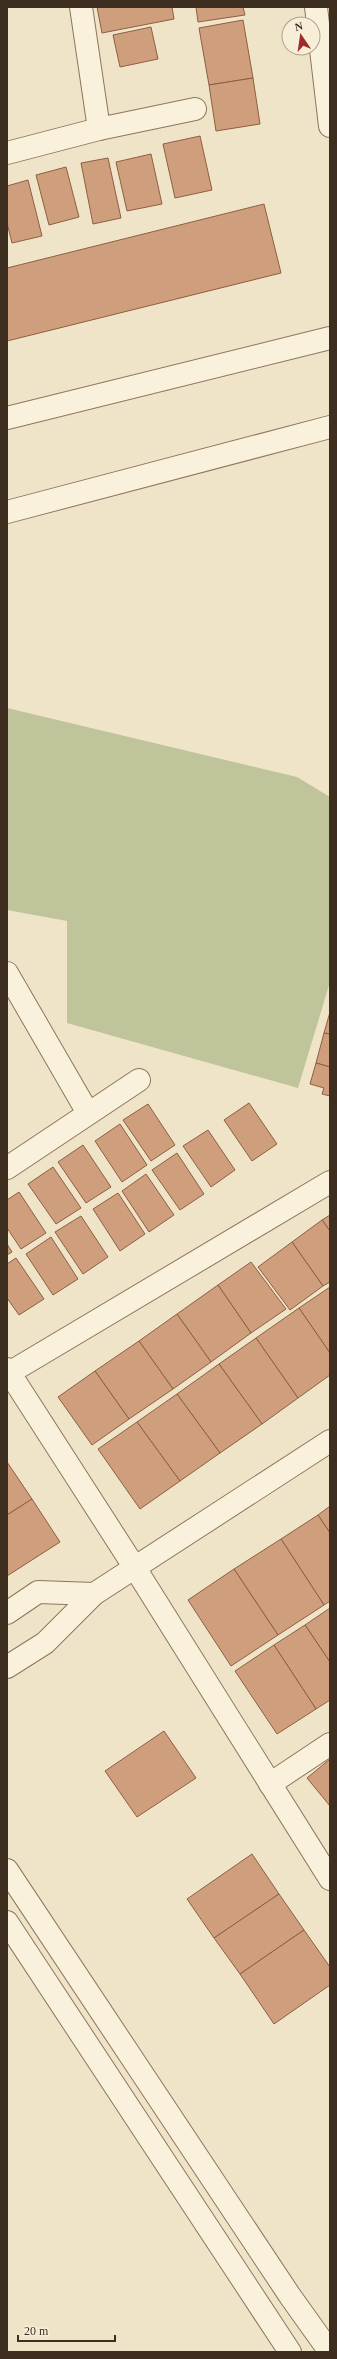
<svg xmlns="http://www.w3.org/2000/svg" width="337" height="2359" font-family="Georgia,serif">
<style>
.cemetery{fill:#bfc49a}
.building{fill:#cf9f7d;stroke:#8d5f41}
.lines{fill:none;stroke-linecap:round;stroke-linejoin:round}
.minor-casing{stroke:#8d765c;stroke-width:24}
.minor{stroke:#faf1dc;stroke-width:22}
</style>
<rect width="100%" height="100%" fill="#f0e4c8"/>
<path class="cemetery" d="M7,708L297,777L330,797V982L298,1088L67,1023V921L7,910Z"/>
<g class="building">
<path d="M97,7H172L174,19L102,33Z"/>
<path d="M196,7H243L245,15L198,22Z"/>
<path d="M243,20L253,78L209,85L199,28Z"/>
<path d="M151,27L158,59L120,67L113,35Z"/>
<path d="M253,78L260,124L216,131L209,85Z"/>
<path d="M200,136L212,190L175,198L163,144Z"/>
<path d="M151,154L162,204L127,211L116,162Z"/>
<path d="M108,158L121,218L93,224L81,163Z"/>
<path d="M66,167L79,217L49,225L36,175Z"/>
<path d="M28,180L42,236L12,243L7,223V186Z"/>
<path d="M264,204L281,273L7,341V268Z"/>
<path d="M330,1012V1034L324,1033Z"/>
<path d="M324,1033L330,1034V1067L316,1063Z"/>
<path d="M316,1063L330,1067V1096L322,1094L324,1088L310,1084Z"/>
<path d="M249,1103L277,1144L252,1161L224,1120Z"/>
<path d="M148,1104L175,1145L151,1161L123,1120Z"/>
<path d="M120,1124L147,1165L122,1182L95,1141Z"/>
<path d="M208,1130L235,1170L211,1187L183,1146Z"/>
<path d="M83,1145L111,1187L86,1203L58,1162Z"/>
<path d="M177,1153L204,1194L180,1210L152,1170Z"/>
<path d="M53,1167L81,1208L56,1224L28,1184Z"/>
<path d="M146,1174L174,1215L149,1232L122,1191Z"/>
<path d="M19,1192L46,1233L21,1249L7,1228V1200Z"/>
<path d="M118,1193L145,1234L120,1251L93,1209Z"/>
<path d="M330,1215V1231L322,1220Z"/>
<path d="M81,1216L108,1257L83,1274L55,1232Z"/>
<path d="M322,1220L330,1231V1282L323,1286L292,1242Z"/>
<path d="M51,1237L78,1279L53,1295L26,1254Z"/>
<path d="M292,1242L323,1286L290,1310L258,1267Z"/>
<path d="M7,1244L12,1252L7,1255Z"/>
<path d="M16,1258L44,1299L19,1315L7,1298V1264Z"/>
<path d="M251,1262L286,1309L251,1333L218,1285Z"/>
<path d="M218,1285L251,1333L211,1362L177,1314Z"/>
<path d="M330,1287V1353L299,1308Z"/>
<path d="M299,1308L330,1353V1375L298,1398L256,1338Z"/>
<path d="M177,1314L211,1362L173,1389L139,1341Z"/>
<path d="M256,1338L298,1398L262,1424L219,1364Z"/>
<path d="M139,1341L173,1389L129,1419L95,1371Z"/>
<path d="M219,1364L262,1424L220,1453L177,1394Z"/>
<path d="M95,1371L129,1419L92,1445L58,1397Z"/>
<path d="M177,1394L220,1453L180,1481L137,1422Z"/>
<path d="M137,1422L180,1481L140,1509L98,1449Z"/>
<path d="M7,1462L32,1499L7,1515Z"/>
<path d="M32,1499L60,1542L7,1576V1515Z"/>
<path d="M330,1506V1533L318,1515Z"/>
<path d="M318,1515L330,1533V1601L324,1605L281,1539Z"/>
<path d="M281,1539L324,1605L278,1635L234,1569Z"/>
<path d="M234,1569L278,1635L231,1666L188,1600Z"/>
<path d="M330,1608V1662L305,1625Z"/>
<path d="M305,1625L330,1662V1700L316,1709L274,1645Z"/>
<path d="M274,1645L316,1709L277,1734L235,1671Z"/>
<path d="M164,1731L196,1778L137,1817L105,1771Z"/>
<path d="M330,1759V1806L307,1778Z"/>
<path d="M252,1854L279,1894L214,1938L187,1899Z"/>
<path d="M279,1894L304,1930L240,1974L214,1938Z"/>
<path d="M304,1930L330,1967V1985L274,2024L240,1974Z"/>
</g>
<g class="lines">
<g class="minor-casing">
<g id="minor">
<path d="M81,7L99,129"/>
<path d="M316,7L330,126"/>
<path d="M7,153L99,129L195,109"/>
<path d="M7,418L330,338"/>
<path d="M7,512L330,427"/>
<path d="M7,973L88,1113"/>
<path d="M7,1168L139,1080"/>
<path d="M7,1369L135,1568L330,1879"/>
<path d="M9,1373L330,1182"/>
<path d="M7,1613L38,1592L94,1594"/>
<path d="M7,1667L45,1643L94,1594L330,1441"/>
<path d="M270,1784L330,1744"/>
<path d="M7,1870L290,2296L330,2352"/>
<path d="M7,1922L290,2352"/>
</g>
</g>
<use href="#minor" class="minor"/>
</g>
<rect width="337" height="2359" fill="none" stroke="#3d2e20" stroke-width="16"/>
<g transform="translate(301 36) rotate(347)"><circle r="19" fill="#f7eed8" stroke="#ada18e"/>
<path d="M0-3L7 15L0 10L-7 15Z" fill="#9e2a2b"/>
<text y="-6" font-size="11" font-weight="bold" text-anchor="middle" fill="#3d2e20">N</text>
</g>
<path d="M18 2335v6h97v-6" fill="none" stroke="#3d2e20" stroke-width="2"/>
<text x="24" y="2335" font-size="12" fill="#3d2e20" stroke="#f7eed8" stroke-width="3" paint-order="stroke">20 m</text>
</svg>
